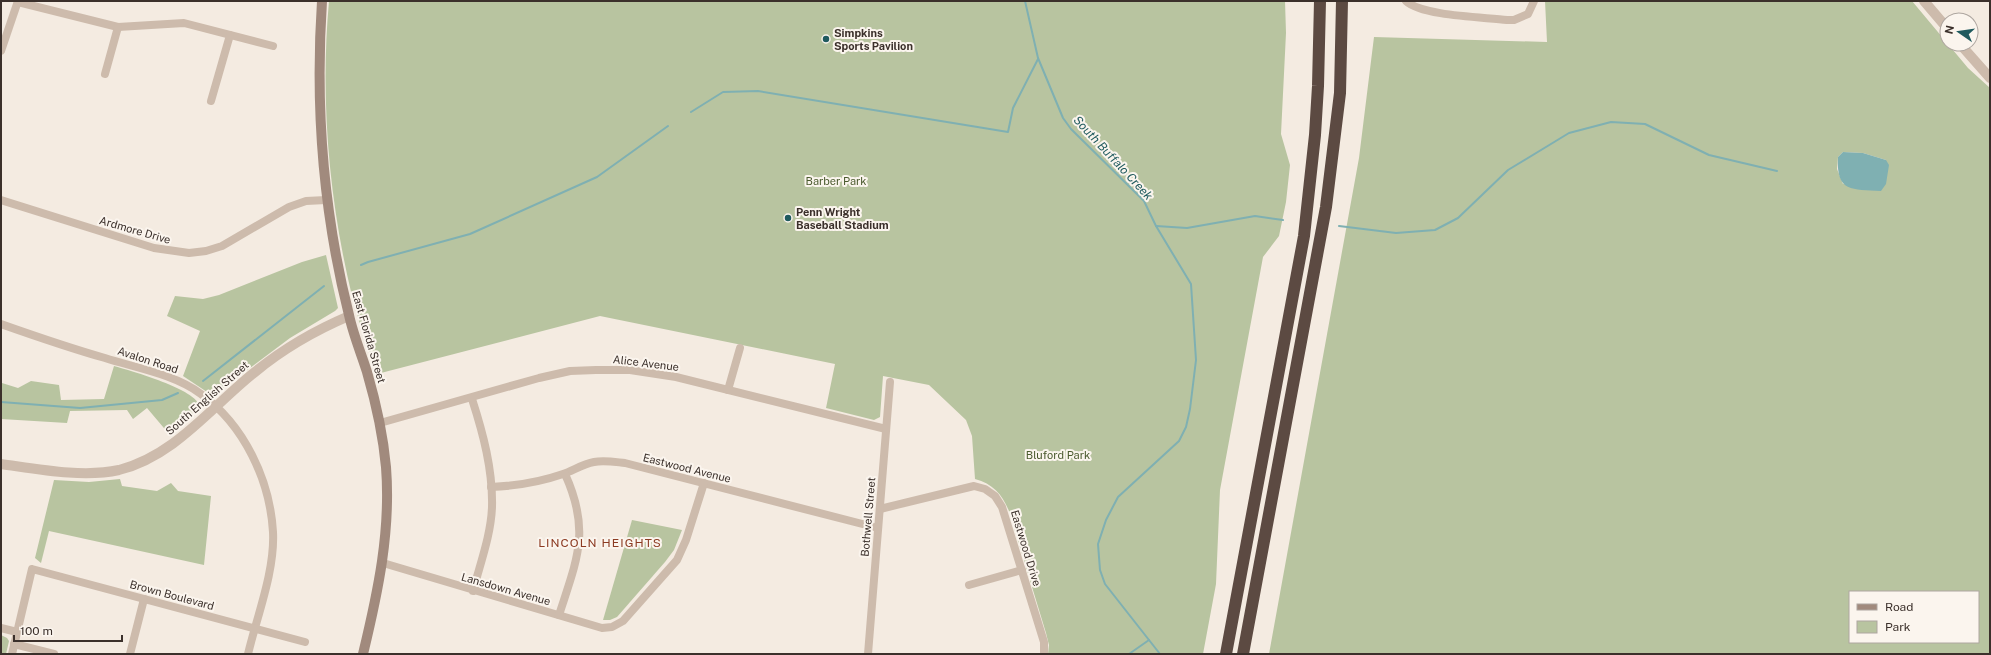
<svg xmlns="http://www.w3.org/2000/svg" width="1991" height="655" font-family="'Public Sans',sans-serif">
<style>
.green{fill:#b8c4a0;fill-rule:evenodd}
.water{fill:#7fb0b2}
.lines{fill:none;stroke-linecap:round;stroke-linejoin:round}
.stream{stroke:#7fb0b2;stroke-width:2}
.minor{stroke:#cdbbac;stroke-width:8}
.tertiary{stroke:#cdbbac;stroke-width:10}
.secondary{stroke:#a18a7d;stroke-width:10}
.motorway{stroke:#5c4a42;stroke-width:12}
.poi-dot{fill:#1f5a5e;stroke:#fbf5ee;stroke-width:1.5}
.labels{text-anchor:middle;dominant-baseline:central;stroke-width:4;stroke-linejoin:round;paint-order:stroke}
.poi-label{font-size:11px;font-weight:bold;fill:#3b302b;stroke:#fbf5ee;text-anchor:start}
.park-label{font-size:11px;fill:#4a5a2e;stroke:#fbf5ee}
.street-label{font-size:11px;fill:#3b302b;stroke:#fbf5ee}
.water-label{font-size:12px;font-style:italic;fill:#1f5a5e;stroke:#fbf5ee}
.neighbourhood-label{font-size:12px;letter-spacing:1px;fill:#8c3b22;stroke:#fbf5ee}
</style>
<rect width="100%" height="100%" fill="#f4ebe1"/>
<g class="green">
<path d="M329,1H1285L1286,33L1281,134L1290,165L1286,202L1279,236L1263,257L1220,490L1216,584L1203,654H1048L1049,645L1046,633L1009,511C1002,494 993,484 975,479L972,436L966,420L929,385L883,376L880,417L874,420L826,408L835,364L600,316L377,374C369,348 358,322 352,296C329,201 320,99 329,1Z"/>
<path d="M1545,1H1859L1861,2L1863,1H1912L1968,68L1990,88V654H1269L1359,158L1374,37L1547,42ZM1843,152L1863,153L1886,160L1843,184L1837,169L1838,157ZM1850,592H1978V642H1850Z"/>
<path d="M326,255L338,308L335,311L290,338L213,396L183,376L200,331L167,316L175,296L203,299L219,295L302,262Z"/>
<path d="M114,366C131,371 197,389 200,407L169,434L147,408L133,419L127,410L70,411L67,423L1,419V379L2,383L18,388L31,381L59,385L61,400L104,399Z"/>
<path d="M120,479L122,486L157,491L171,483L178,491L211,496L204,565L49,531L41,563L35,558L54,480L89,482Z"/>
<path d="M632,520L682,530L674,550L665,562L617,617L610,620H603Z"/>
<path d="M1,635L7,638L9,641L6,654H1Z"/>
</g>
<path class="water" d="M1843,152L1863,153L1886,160L1889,165L1886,184L1881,191C1852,189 1836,193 1838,157Z"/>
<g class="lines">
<g class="stream">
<path d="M1025,1L1038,58L1063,118L1071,129L1144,201L1156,226L1191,284L1196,360L1190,409L1186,427L1179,441L1118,497L1106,520L1098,544L1100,570L1105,584L1160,654"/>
<path d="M691,112L723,92L758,91L1008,132L1013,108L1038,59"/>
<path d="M1156,226L1187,228L1255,216L1283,220"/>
<path d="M1339,226L1396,233L1435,230L1458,218L1508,170L1569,133L1611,122L1645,124L1709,155L1777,171"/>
<path d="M361,265L368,262L470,234L597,177L668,126"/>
<path d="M203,381L324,286"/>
<path d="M1,402L80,408L162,400L178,393"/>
<path d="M1129,654L1149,640"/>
</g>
<g class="minor">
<path d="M1406,1C1422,16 1483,17 1507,20H1514L1528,14L1534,1"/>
<path d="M18,2L118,27L184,23L273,46"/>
<path d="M1,51L18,1"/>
<path d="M105,74L118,27"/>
<path d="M211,101L230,35"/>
<path d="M1,200L154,248L189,253L206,251L222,246L289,207L306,201L326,200"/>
<path d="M1,324C35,336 70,348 105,358C136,368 174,374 201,394C244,425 270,480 273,532C275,571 257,616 248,654"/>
<path d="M728,390L740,348"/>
<path d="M472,399C483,433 493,470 492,507C491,535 480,564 473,591"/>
<path d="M380,423L539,378L570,371L596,370H630L676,377L886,429"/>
<path d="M491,487C516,486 540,482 563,474C574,470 583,464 594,462C604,460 615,462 625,463L878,528"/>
<path d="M880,509L974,486L985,489L995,496L1002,507L1044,642V654"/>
<path d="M383,563L602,628L612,627L623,621L677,560L686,540L704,483"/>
<path d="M969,585L1022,570"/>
<path d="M559,615C577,559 591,531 565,474"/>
<path d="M1,628L17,632"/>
<path d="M14,644L54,654"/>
<path d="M12,654L32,569L305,642"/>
<path d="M130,654L144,599"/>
<path d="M868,654L890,382"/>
</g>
<g class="tertiary">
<path d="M1924,1L1947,28"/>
<path d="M1960,44L1990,78"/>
<path d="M1,464C37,469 83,478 119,470C175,456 212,406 255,372C283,349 316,330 349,316"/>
</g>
<path class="secondary" d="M322,1C315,107 323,212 349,315C353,334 361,353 367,372C376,403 383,434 386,467C391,531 378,592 363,654"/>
<g class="motorway">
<path d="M1226,654L1304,236L1315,135L1318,86L1320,1"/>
<path d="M1243,654L1326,207L1340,93L1342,1"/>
</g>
</g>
<g class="poi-dot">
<circle cx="826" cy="39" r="4"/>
<circle cx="788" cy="218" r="4"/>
</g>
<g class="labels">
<g class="poi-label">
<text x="834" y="33">Simpkins<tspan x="834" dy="13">Sports Pavilion</tspan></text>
<text x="796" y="212">Penn Wright<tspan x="796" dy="13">Baseball Stadium</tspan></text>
</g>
<g class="park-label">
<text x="836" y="181">Barber Park</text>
<text x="1058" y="455">Bluford Park</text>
</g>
<g class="street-label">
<text transform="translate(135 230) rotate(16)">Ardmore Drive</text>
<text transform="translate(369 337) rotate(74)">East Florida Street</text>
<text transform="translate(148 360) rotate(18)">Avalon Road</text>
<text transform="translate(646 363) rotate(7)">Alice Avenue</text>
<text transform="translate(207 398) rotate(-41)">South English Street</text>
<text transform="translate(687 468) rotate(14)">Eastwood Avenue</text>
<text transform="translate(868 517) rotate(-85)">Bothwell Street</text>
<text transform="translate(1026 548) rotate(73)">Eastwood Drive</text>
<text transform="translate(506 589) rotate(16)">Lansdown Avenue</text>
<text transform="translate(172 595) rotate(15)">Brown Boulevard</text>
</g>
<g class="water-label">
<text transform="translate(1113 158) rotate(47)">South Buffalo Creek</text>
</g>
<g class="neighbourhood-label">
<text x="600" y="543">LINCOLN HEIGHTS</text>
</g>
</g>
<rect width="1991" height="655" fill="none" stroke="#3b302b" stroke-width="4"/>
<rect x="1849" y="591" width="130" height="52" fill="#fbf5ee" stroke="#aea6a0"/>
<rect x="1857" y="604" width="20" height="6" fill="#a18a7d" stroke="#aea6a0"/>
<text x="1885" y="611" font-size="12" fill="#3b302b">Road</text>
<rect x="1857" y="621" width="20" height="12" fill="#b8c4a0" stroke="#aea6a0"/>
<text x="1885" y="631" font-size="12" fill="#3b302b">Park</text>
<g transform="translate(1959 32) rotate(283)"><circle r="19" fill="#fbf5ee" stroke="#aea6a0"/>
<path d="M0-3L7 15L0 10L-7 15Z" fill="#1f5a5e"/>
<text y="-6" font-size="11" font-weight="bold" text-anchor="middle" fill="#3b302b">N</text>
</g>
<path d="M14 635v6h108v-6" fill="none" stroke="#3b302b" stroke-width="2"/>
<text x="20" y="635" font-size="12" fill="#3b302b" stroke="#fbf5ee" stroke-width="3" paint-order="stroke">100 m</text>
</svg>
